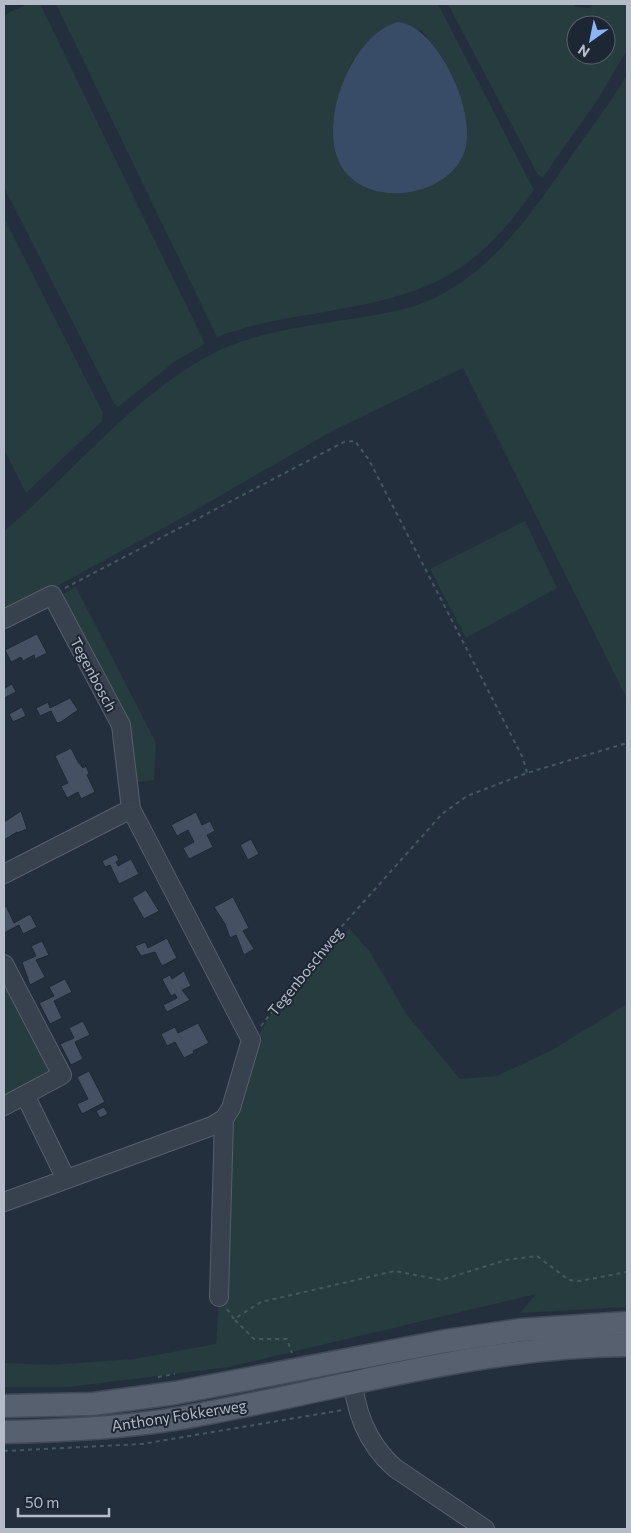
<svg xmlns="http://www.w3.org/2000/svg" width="631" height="1533" font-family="Commissioner,sans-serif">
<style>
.green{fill:#263c3f;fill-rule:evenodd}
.water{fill:#394c67}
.building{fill:#455162;stroke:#1f2835}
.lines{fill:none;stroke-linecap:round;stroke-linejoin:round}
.minor-casing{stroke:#565f6c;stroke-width:20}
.major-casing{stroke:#414a57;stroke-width:25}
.path{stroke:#44595c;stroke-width:2;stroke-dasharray:4 4;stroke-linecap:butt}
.minor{stroke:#38414e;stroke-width:18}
.major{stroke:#56606e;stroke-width:22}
.labels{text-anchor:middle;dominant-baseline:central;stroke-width:4;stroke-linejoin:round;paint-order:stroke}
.street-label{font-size:15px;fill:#b4bcc9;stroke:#1d2633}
</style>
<rect width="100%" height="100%" fill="#242f3e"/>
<g class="green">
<path d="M27,4H40L205,344L174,362L118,407L114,403L4,187V15Z"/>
<path d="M56,4H438L534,190C468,284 421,295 313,314C281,319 248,325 217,337ZM421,30L442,56L455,81L343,169C324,134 338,93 353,60Z"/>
<path d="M448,4H574V7L590,8L594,4H627V50L598,99L543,177L538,175ZM576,25H606V55H576Z"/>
<path d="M627,75V699L463,368L332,431L187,515L4,615V531C74,473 133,394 216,352C268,326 343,323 400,310C482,291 530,215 575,151C592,126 612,101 627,75Z"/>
<path d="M4,218L103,413L102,421L26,493L4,449Z"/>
<path d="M525,521L557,588L466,638L430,569Z"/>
<path d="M76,587L156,743L154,780L132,783L125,722L59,596Z"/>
<path d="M349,928L370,952L407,1015L460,1079L497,1076L552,1050L627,1004V1307L520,1313L536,1294L229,1367L69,1387H4V1363L49,1365L134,1359L216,1344L231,1122L258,1036L270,1016Z"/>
<path d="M4,982L49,1072L48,1077L4,1099Z"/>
</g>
<path class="water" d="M398,22C439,26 479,117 464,153C448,195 378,207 348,175C311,137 349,34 398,22Z"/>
<g class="building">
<path d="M37,634L47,653L35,659L34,655L23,661L21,657L11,662L5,650Z"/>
<path d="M12,684L16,692L4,698V685L5,688Z"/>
<path d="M70,698L78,710L61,722L57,723L51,711L40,716L36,708L48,702L50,708Z"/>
<path d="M22,707L26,716L13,722L9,714Z"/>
<path d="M71,748L78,762L83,768L86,766L89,773L87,775L95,792L81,799L78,792L67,798L61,786L68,783L55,756Z"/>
<path d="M21,811L27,829L17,833V832L4,840V822Z"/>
<path d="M196,812L202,825L210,821L215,831L207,835L213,847L189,859L183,848L194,842L188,830L177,836L171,825Z"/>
<path d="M251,839L259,854L248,860L240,845Z"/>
<path d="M116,854L119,860L116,862L118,866L131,859L139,874L119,884L110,865L105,867L102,861Z"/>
<path d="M146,890L159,911L144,919L132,898Z"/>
<path d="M233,897L249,928L243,931L254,949L244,955L236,935L230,938L225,924L214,907Z"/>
<path d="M6,906L14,923L30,914L37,927L23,934L19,925L4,933V907Z"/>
<path d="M167,938L177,958L162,966L155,952L141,956L135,946L145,942L148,948Z"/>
<path d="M42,941L49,955L36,960L45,977L30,985L22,962L36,956L31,946Z"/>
<path d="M184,971L191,986L182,990L190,1000L167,1012L163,1005L177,998L175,994L171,996L162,979L170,975L172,979Z"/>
<path d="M65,979L72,992L54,1001L62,1018L50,1024L39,1003L54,996L49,987Z"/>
<path d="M83,1021L90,1035L75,1042L83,1059L71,1065L60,1044L74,1038L69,1028Z"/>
<path d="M198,1023L209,1043L193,1051L194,1053L184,1058L175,1042L167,1046L161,1034L175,1027L178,1033Z"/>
<path d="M89,1071L105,1102L82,1114L77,1104L88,1099L77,1077Z"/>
<path d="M104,1107L108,1114L100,1118L96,1111Z"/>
</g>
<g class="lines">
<g class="minor-casing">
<g id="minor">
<path d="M4,619L52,595L121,725L131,809"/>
<path d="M4,874L131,809L251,1040L231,1108L224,1119L212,1126L4,1202"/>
<path d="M4,964L62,1075L4,1106"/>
<path d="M25,1095L66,1179"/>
<path d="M219,1297L224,1119"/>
<path d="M353,1372C353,1408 367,1444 395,1468L485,1529"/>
</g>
</g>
<g class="major-casing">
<g id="major">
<path d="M4,1406L93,1404L175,1393L446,1341L521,1330L627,1323"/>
<path d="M4,1432C63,1431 122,1428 181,1418C329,1392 476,1346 627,1345"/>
</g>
</g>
<g class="path">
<path d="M65,588L344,442L355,441L369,460L523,758L527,773"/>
<path d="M261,1026L319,952L442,814L467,796L527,773L627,743"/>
<path d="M227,1309L234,1319L261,1302L395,1271L441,1280L506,1260L537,1256L569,1280L580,1281L627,1272"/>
<path d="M235,1320L254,1339H287L292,1353"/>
<path d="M158,1377L175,1374"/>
<path d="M4,1451L142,1444L343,1410"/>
</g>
<use href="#minor" class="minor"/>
<use href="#major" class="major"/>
</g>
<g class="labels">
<g class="street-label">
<text transform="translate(94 674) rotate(62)">Tegenbosch</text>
<text transform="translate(305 971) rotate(-51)">Tegenboschweg</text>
<text transform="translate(179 1415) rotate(-9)">Anthony Fokkerweg</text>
</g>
</g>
<rect width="631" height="1533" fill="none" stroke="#b4bcc9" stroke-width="10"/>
<g transform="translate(591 40) rotate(213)"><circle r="24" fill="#1d2633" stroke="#59626f"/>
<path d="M0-4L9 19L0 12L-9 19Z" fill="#8ab4f8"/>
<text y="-8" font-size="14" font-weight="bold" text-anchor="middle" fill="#b4bcc9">N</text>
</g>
<path d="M18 1508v8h91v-8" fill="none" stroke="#b4bcc9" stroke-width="2.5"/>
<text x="25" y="1508" font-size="15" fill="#b4bcc9" stroke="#1d2633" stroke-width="4" paint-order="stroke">50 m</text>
</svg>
